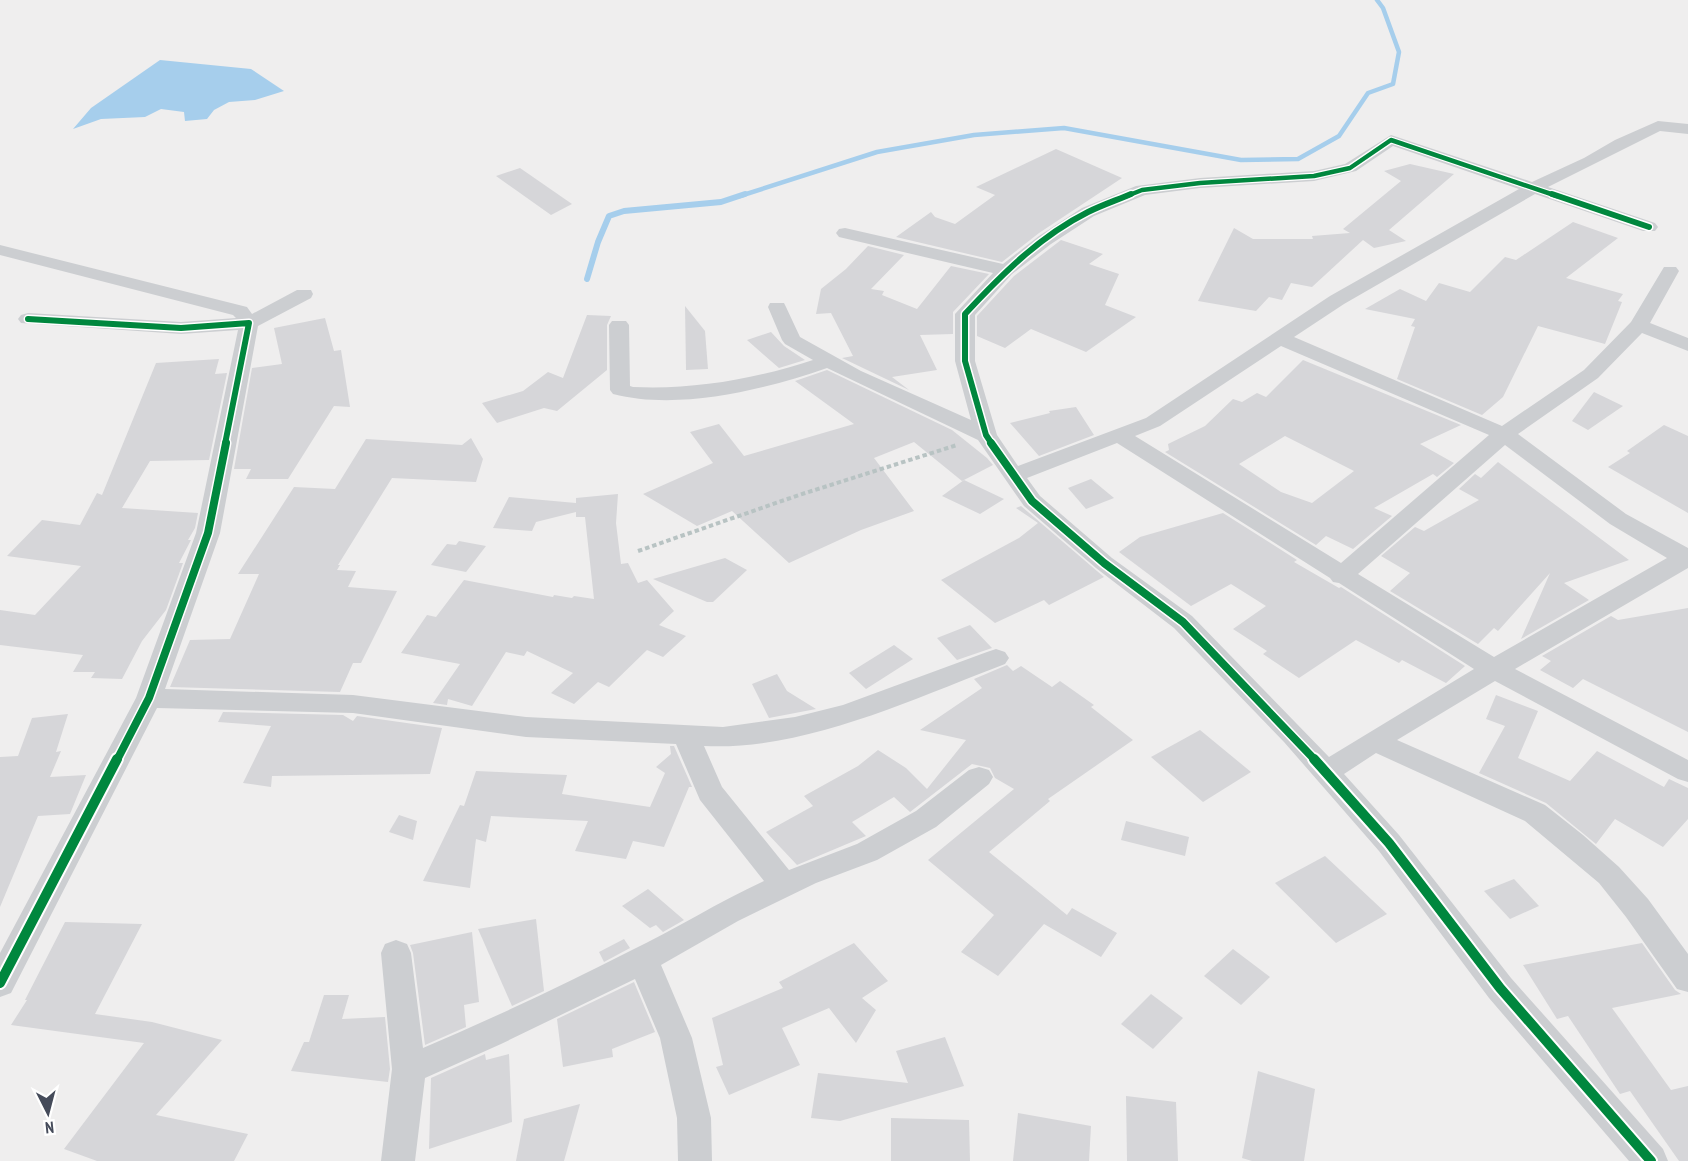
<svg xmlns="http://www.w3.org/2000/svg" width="1688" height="1161" font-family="'PT Sans Narrow',sans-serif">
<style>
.water{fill:#a6ceec}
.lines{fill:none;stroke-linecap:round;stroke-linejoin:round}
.stream-far1{stroke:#a6ceec;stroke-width:4.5}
.stream{stroke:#a6ceec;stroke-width:6}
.building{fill:#d6d6d9;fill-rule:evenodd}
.path{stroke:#b8c3c3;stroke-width:4;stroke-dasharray:4.5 3;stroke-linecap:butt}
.minor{fill:#ccced1;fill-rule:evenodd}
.cycleway-far3-casing{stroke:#fff;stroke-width:7}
.cycleway-far2-casing{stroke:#fff;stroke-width:9}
.cycleway-far1-casing{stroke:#fff;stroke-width:11}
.cycleway-casing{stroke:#fff;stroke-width:14}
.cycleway-far3{stroke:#00873e;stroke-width:4.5}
.cycleway-far2{stroke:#00873e;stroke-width:6}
.cycleway-far1{stroke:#00873e;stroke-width:8}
.cycleway{stroke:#00873e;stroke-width:10}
</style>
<rect width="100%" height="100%" fill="#efeeee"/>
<path class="water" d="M160,60L251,69L284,91L255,100L229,102L214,110L207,119L185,121L184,112L161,109L145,117L101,119L73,129L91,108Z"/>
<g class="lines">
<path class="stream-far1" d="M740,196L877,152L974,135L1064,128L1241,160L1298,159L1339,136L1368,93L1393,84L1399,52L1383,8L1377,0"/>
<path class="stream" d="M587,279L598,242L609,216L624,211L721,202L745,194"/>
</g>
<g class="building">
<path d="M1056,149L1122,178L1039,233L1002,262L896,237L931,212L935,217L955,224L995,195L976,187Z"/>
<path d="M1410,164L1454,174L1389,230L1406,241L1374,248L1363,240L1312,287L1291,283L1282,300L1269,297L1256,311L1198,301L1234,228L1253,239H1313L1312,236L1350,233L1343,229L1401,181L1384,171Z"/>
<path d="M520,168L572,204L551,215L496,176Z"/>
<path d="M1573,222L1618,238L1566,278L1623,294L1618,301L1622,302L1605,344L1538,326L1503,397L1482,415L1397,379L1415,327L1411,326L1415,319L1365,309L1400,289L1426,301L1439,283L1470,292L1505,257L1516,260Z"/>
<path d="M1061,240L1103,254L1089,264L1119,274L1105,305L1136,317L1086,352L1031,329L1005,348L977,336V316L1014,276Z"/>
<path d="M868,246L904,255L871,289L884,291L882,295L917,309L951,266L989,274L953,312V334L920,335L937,370L892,377L909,390L842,358L853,356L831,313L816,314L821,289L846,269Z"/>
<path d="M685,306L705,331L708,369L686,370Z"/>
<path d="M587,315L611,316L607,325V370L557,411L544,408L497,423L482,403L523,391L548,372L563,378Z"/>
<path d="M325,318L334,351L341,350L350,407L334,406L288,479H246L251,469H234L252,368L282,364L274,328Z"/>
<path d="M771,332L784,346L805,360L779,368L747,340Z"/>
<path d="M219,359L215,374L227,373L209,460L150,461L122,508L198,513L195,528L188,540H191L179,563H183L166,610L142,641L122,679L91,678L95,672H73L83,655L0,645V610L35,615L81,566L7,556L42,520L80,525L97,493L102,495L156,363Z"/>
<path d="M1303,360L1461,425L1420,444L1454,463L1437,477L1433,474L1374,508L1392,516L1353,549L1326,536L1316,545L1165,452L1169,450L1168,444L1205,426L1233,399L1242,402L1257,393L1266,397ZM1285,436L1354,471L1312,503L1281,492L1239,464Z"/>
<path d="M827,370L952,430L987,458L993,465L962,481L914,442L874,458L914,511L861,530L789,563L732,511L697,526L643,494L713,463L690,432L719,424L744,456L854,424L795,381Z"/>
<path d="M1594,392L1623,406L1588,430L1572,421Z"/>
<path d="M1076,407L1094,435L1039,456L1010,423L1050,413L1049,411Z"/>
<path d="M1664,425L1688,436V513L1608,467L1630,453L1627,451Z"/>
<path d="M471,438L483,459L476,482L392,478L338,565H340L337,570L356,571L348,587L397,591L361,663H353L340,692L170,687L190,640L230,639L259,574H238L294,487L335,489L366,439L462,445Z"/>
<path d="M1498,462L1629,560L1564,583L1589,600L1521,639L1550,573L1498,631L1494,628L1478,644L1390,591L1410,573L1381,556L1415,527L1424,531L1479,500L1459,489L1475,474L1481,478Z"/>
<path d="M1091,479L1114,498L1086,509L1068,488Z"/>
<path d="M964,480L1004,499L980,514L942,496Z"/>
<path d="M618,494L616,523L621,564L628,563L638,583L647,580L674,611L659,625L686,636L663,657L647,650L609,687L598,682L574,704L551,693L573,673L527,651L524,656L506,652L472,706L448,699L447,705L433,703L460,664L401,653L427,615L436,617L464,580L553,597L554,595L572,598L574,596L594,599L585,517H576V512L536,522L532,531L493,528L509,497L576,503V498Z"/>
<path d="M1021,506L1104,577L1049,605L1044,600L995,623L941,580L1019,538L1038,523L1016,508Z"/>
<path d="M1223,513L1297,560L1294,562L1339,588L1341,587L1465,666L1446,683L1402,660L1399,663L1356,640L1299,678L1263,654L1267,651L1233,629L1266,606L1231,584L1191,606L1119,552L1140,537Z"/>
<path d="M459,541L486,546L466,572L431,565L447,544L456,545Z"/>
<path d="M725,558L747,570L713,602H707L653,579Z"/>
<path d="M1688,608V732L1583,679L1573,688L1540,670L1551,661L1542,656L1611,616L1618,620Z"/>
<path d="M970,625L992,648L957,660L937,638Z"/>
<path d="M894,645L913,659L866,689L849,673Z"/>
<path d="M1007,665L1013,671L1021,666L1052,687L1060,681L1094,705L1091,707L1133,740L1048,799L1050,801L989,852L1067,915L1072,908L1117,933L1101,957L1044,924L998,976L961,952L994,915L928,860L1014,789L995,778L990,768L972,764L910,812L894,797L852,822L866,836L797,865L766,832L813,806L804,796L858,766L878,750L906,768L927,789L966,740L920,730L982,688L974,679Z"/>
<path d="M777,674L787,691L816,709L769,718L752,684Z"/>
<path d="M1496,695L1538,711L1518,758L1570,781L1597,751L1664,787L1669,779L1688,788V819L1663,847L1615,819L1596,844L1546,803L1479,773L1505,726L1486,719Z"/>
<path d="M223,712L343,715L353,721L357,716L442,728L430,774L272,776L271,787L243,783L271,726L218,722Z"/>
<path d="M68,714L56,752L61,751L50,777L86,775L70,814L38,816L0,907V757L18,756L32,718Z"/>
<path d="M1200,730L1251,772L1203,802L1151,757Z"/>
<path d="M670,746H674L692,787H689L664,847L633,841L626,859L575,851L588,821L491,816L486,842L476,839L470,888L423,881L460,805L464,806L476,771L567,775L562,794L650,807L665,773L656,767L671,754Z"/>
<path d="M399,815L417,821L413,840L389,832Z"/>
<path d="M1126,821L1189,837L1185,856L1121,840Z"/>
<path d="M1325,856L1387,914L1336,943L1275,883Z"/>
<path d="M1514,879L1539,906L1510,919L1484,891Z"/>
<path d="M648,889L684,920L663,932L656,925L650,928L622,906Z"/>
<path d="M536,919L544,991L512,1006L478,929Z"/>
<path d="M65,922L142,924L95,1014L152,1022L222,1040L156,1115L248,1134L234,1161H97L64,1149L144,1043L11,1025L27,1000H25Z"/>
<path d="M472,932L479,1002L464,1005L466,1027L425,1045L413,953L410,945Z"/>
<path d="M624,939L630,948L604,962L599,952Z"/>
<path d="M854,943L888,981L862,998L876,1010L856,1043L829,1008L782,1028L800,1065L729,1095L716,1067L723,1065L712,1018L783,988L779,982Z"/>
<path d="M1642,943L1675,990L1681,994L1612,1008L1671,1090L1688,1086V1161H1679L1630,1091L1620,1094L1568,1016L1557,1019L1523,965Z"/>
<path d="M1233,949L1270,977L1241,1005L1204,976Z"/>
<path d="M634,982L655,1032L612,1049L613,1057L563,1067L557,1019Z"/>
<path d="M1151,994L1183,1018L1153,1049L1121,1024Z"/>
<path d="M324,995H349L342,1019L385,1017L390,1069L388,1082L291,1071L304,1042H309Z"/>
<path d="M945,1037L964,1086L840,1121L811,1118L818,1073L908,1083L896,1051Z"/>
<path d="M485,1054L486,1060L509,1054L512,1122L429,1149L431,1078Z"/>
<path d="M1258,1071L1315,1089L1304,1161H1252L1242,1158Z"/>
<path d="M1126,1096L1176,1102L1178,1161H1127Z"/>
<path d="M580,1104L564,1161H516L524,1119Z"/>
<path d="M1018,1113L1091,1126L1089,1161H1013Z"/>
<path d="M891,1118L969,1120L970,1161H891Z"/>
</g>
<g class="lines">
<path class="path" d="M638,551L799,495L957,445"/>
<g class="minor">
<path d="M1658,121L1688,124V134L1660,131L1548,187L1655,223L1658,227L1655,231H1643L1535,194L1344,304L1294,337L1502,426L1584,370L1631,322L1664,267H1676L1679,271L1650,323L1688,338V351L1642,333L1598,378L1518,434L1626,514L1688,548V568L1515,669L1688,760V782L1678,779L1495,681L1397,740L1545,805L1583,835L1619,867L1648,899L1688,954V992L1677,989L1626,917L1599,883L1525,821L1376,753L1344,774L1399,835L1511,978L1663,1149L1668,1161H1629L1489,998L1379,851L1284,742L1174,628L1096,568L1024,506L978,440L827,368C764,390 678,411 613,394L610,390L609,325L612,321H626L629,325L630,386L633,387C693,390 755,379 813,360L785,344L782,340L768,307L770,303H784L786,307L800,337L861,371L971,420L955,361V314L993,273L839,237L836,233L839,229L845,228L1003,264L1039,236L1082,208L1136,186L1200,178L1314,171L1345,164L1391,135L1532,182L1584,158L1615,140ZM1393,146L1519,189L1330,296L1146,418L1018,466L997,435L975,361V315L1012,274L1051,244L1094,216L1145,195L1200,188L1314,181L1356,171ZM1281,346L1489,435L1341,563L1135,436L1160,426ZM1117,443L1330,578L1333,582L1339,583L1474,669L1329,757L1192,616L1112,558L1040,496L1027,478ZM1505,445L1610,524L1667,558L1494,657L1358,574Z"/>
<path d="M0,245L247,307L252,314L297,290H311L313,294L311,298L258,326L220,533L165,689L353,695L526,717L723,727L795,717L843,705L987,652L996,649L1005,652L1009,658L1005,664C913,699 804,751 704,746L722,787L789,870L857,844L916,811L969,770L979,767L989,770L993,777L989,784L936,827L877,860L816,883L738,921L661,965L692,1038L711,1118L712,1161H678L677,1118L660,1038L635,979L501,1044L425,1078L415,1161H381L392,1069L381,953L385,944L396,940L407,944L411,953L423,1048C493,1018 562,986 630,951C676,929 718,902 764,881L700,800L676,744L526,737L353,713L157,708L11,993L0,997V953L136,698L196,533L238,330L181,334L21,323L18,319L21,315L28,313L181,322L236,318L233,315L0,255Z"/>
</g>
<g class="cycleway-far3-casing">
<path id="cycleway-far3" d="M1127,196L1142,190L1200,183L1314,176L1350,168L1391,140L1557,196"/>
</g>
<g class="cycleway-far2-casing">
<g id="cycleway-far2">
<path d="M1552,194L1649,227"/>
<path d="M28,319L181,328L249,323L225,444"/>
<path d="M992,444L986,435L965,361V314C1001,275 1040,236 1088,212C1102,205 1117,200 1131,194"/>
</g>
</g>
<g class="cycleway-far1-casing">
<g id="cycleway-far1">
<path d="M991,443L1032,501L1104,563L1183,622L1315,760"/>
<path d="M117,760L149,698L208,533L226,443"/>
</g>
</g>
<g class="cycleway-casing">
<g id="cycleway">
<path d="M1314,759L1389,843L1500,988L1651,1161"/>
<path d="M0,983L117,759"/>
</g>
</g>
<use href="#cycleway-far3" class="cycleway-far3"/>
<use href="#cycleway-far2" class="cycleway-far2"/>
<use href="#cycleway-far1" class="cycleway-far1"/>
<use href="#cycleway" class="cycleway"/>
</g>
<g transform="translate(48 1113) rotate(174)" stroke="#ffffff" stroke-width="4.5" paint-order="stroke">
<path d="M0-4.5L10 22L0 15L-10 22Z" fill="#454b5a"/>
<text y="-9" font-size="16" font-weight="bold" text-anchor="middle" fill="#454b5a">N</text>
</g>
</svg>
